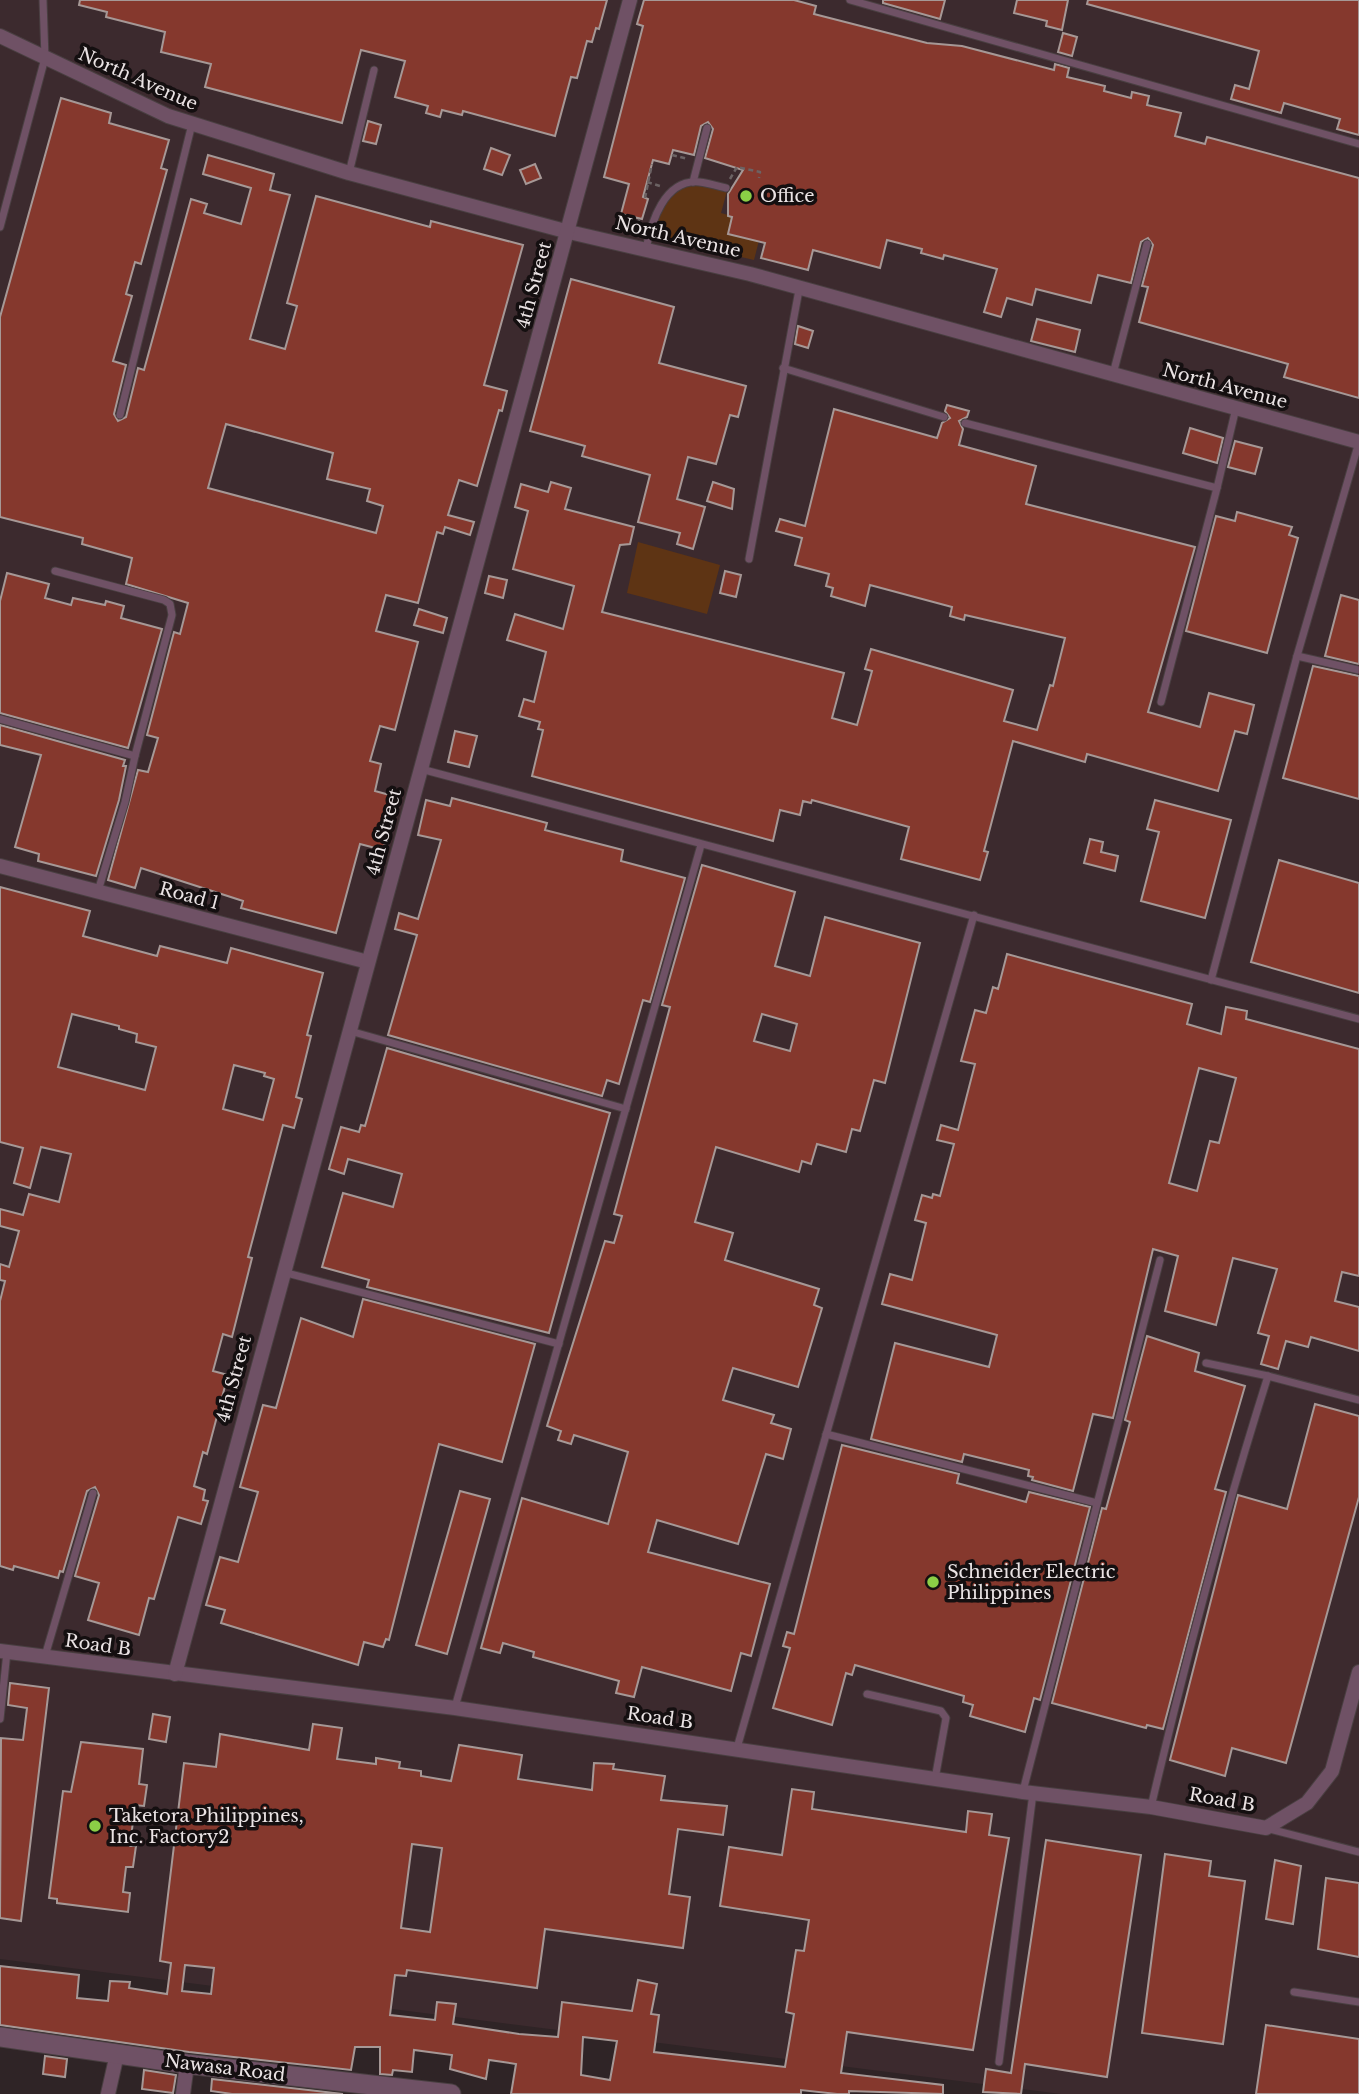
<svg xmlns="http://www.w3.org/2000/svg" width="1359" height="2094" font-family="'Libre Baskerville',serif">
<style>
.built{fill:#3c2a2e}
.green{fill:#5e3414}
.building{fill:#85382d;stroke:#a69896;stroke-width:2;fill-rule:evenodd}
.lines{fill:none;stroke-linecap:round;stroke-linejoin:round}
.service-casing{stroke:#493f41;stroke-width:9}
.minor-casing{stroke:#493f41;stroke-width:16}
.tertiary-casing{stroke:#493f41;stroke-width:21}
.path{stroke:#6c6364;stroke-width:2.5;stroke-dasharray:5 3.5;stroke-linecap:butt}
.service{stroke:#6f5165;stroke-width:7}
.minor{stroke:#6f5165;stroke-width:14}
.tertiary{stroke:#6f5165;stroke-width:19}
.poi-dot{fill:#8bce46;stroke:#140f10;stroke-width:2.5}
.labels{text-anchor:middle;dominant-baseline:central;stroke-width:7;stroke-linejoin:round;paint-order:stroke}
.street-label{font-size:18px;fill:#eae3e4;stroke:#140f10}
.poi-label{font-size:18px;fill:#eae3e4;stroke:#140f10;text-anchor:start}
</style>
<rect width="100%" height="100%" fill="#2f2426"/>
<path class="built" d="M0,0H1359V2094H1061L0,1959Z"/>
<g class="green">
<path d="M692,183L727,191L721,213L763,225L754,260L651,236C659,210 667,195 692,183Z"/>
<path d="M638,542L720,565L707,614L627,593Z"/>
</g>
<g class="building">
<path d="M80,0H607L599,29L596,28L592,42L587,41L577,78L571,77L555,136L463,111L462,115L442,110L440,117L426,113L428,106L395,97L405,61L361,50L342,123L205,87L211,64L161,52L165,32L106,17L107,12L79,5Z"/>
<path d="M644,0H794L816,6L814,14L927,43L962,46L1054,70L1055,64L1069,68L1067,77L1105,86L1104,91L1131,98L1132,92L1149,96L1147,105L1181,113L1175,136L1205,144L1207,137L1359,178V398L1284,377L1288,364L1139,322L1148,287L1142,286L1153,245L1148,238L1141,242L1131,283L1098,275L1091,303L1036,289L1032,305L1007,298L1001,317L984,312L997,269L944,255L943,259L921,253L922,249L887,240L880,268L813,250L808,270L761,258L765,243L728,234L732,217L728,216V194L743,170L705,158L713,129L708,122L701,126L694,155L673,150L669,164L653,160L643,197L648,199L642,219L621,214L629,184L604,177L643,26L637,24Z"/>
<path d="M883,0H945L940,19L883,3Z"/>
<path d="M1017,0H1068L1062,30L1046,26L1047,21L1014,13Z"/>
<path d="M1088,0H1359V135L1337,129L1340,119L1284,103L1281,113L1231,99L1235,85L1249,89L1259,51L1087,4Z"/>
<path d="M1063,33L1077,37L1072,56L1058,52Z"/>
<path d="M61,98L111,113L109,123L169,140L161,168L167,170L141,264L135,262L126,294L132,296L113,361L126,365L114,414L118,421L126,417L138,368L144,370L191,199L207,204L204,213L241,224L251,188L203,174L208,155L274,174L270,190L290,195L250,339L285,349L297,306L287,303L316,196L430,227L431,221L523,245L484,385L507,391L502,411L499,410L477,486L459,480L448,515L474,522L470,535L445,527L443,534L437,532L418,603L386,595L376,631L418,642L395,730L380,726L370,761L381,764L375,791L397,797L383,850L360,844L336,933L241,908L243,901L141,868L135,888L108,880L138,770L148,772L158,738L147,735L174,632L180,634L188,603L126,584L132,558L82,544L83,538L0,517V317ZM226,424L333,453L327,479L370,489L367,501L383,506L376,533L208,488Z"/>
<path d="M368,121L381,125L376,144L363,141Z"/>
<path d="M491,148L510,155L502,175L484,169Z"/>
<path d="M535,164L541,178L526,184L520,170Z"/>
<path d="M571,279L674,307L659,363L746,386L738,417L730,415L716,464L688,457L677,499L705,507L693,549L677,544L680,533L638,522L650,475L582,456L585,446L530,431Z"/>
<path d="M1037,319L1080,330L1075,352L1031,341Z"/>
<path d="M798,326L813,331L808,348L795,344Z"/>
<path d="M947,405L969,411L967,417L959,421L963,429L959,445L1036,466L1026,504L1195,547L1148,712L1200,727L1209,693L1254,705L1247,734L1235,731L1218,791L1087,754L1085,762L1013,741L984,851L988,852L980,880L901,859L909,827L812,800L811,803L803,801L800,815L780,810L773,841L532,776L543,730L538,729L540,722L519,716L524,699L534,702L546,652L507,640L515,614L563,629L574,586L513,569L528,511L515,507L521,484L548,492L551,482L571,488L565,509L634,527L630,544L620,545L602,612L844,673L832,718L857,725L872,671L865,669L871,649L1013,690L1004,721L1037,730L1050,685L1053,686L1065,638L965,615L964,620L950,616L952,607L870,585L865,606L831,596L833,588L826,586L829,574L795,565L802,538L776,531L780,519L805,526L834,409L937,438L942,423L950,418L945,411Z"/>
<path d="M1190,428L1223,438L1217,463L1183,453Z"/>
<path d="M1235,441L1262,448L1255,474L1228,467Z"/>
<path d="M713,482L734,489L732,509L707,501Z"/>
<path d="M1237,512L1292,527L1289,535L1298,538L1267,653L1186,631L1216,516L1235,521Z"/>
<path d="M725,571L741,575L736,597L720,593Z"/>
<path d="M7,573L49,584L45,598L71,605L73,598L105,605L106,601L124,606L121,618L162,629L128,748L0,713V601Z"/>
<path d="M489,576L507,580L503,598L485,593Z"/>
<path d="M1341,595L1359,600V664L1325,656Z"/>
<path d="M419,609L447,618L443,633L414,625Z"/>
<path d="M1313,666L1359,676V799L1283,778Z"/>
<path d="M0,725L125,760L123,766H126L119,800L96,876L38,861L39,854L15,847L41,755L0,745Z"/>
<path d="M455,731L477,736L469,767L448,762Z"/>
<path d="M452,798L547,823L545,830L623,850L621,861L685,878L650,1002L643,1000L619,1084L607,1080L602,1096L388,1035L417,935L395,929L399,913L418,919L441,840L418,835L426,800L450,806Z"/>
<path d="M1155,800L1231,820L1205,918L1141,901L1159,832L1147,829Z"/>
<path d="M1090,839L1103,842L1101,852L1118,856L1115,871L1084,863Z"/>
<path d="M1279,860L1359,883V993L1251,962Z"/>
<path d="M702,865L795,892L775,966L810,976L825,917L920,943L885,1083L874,1080L860,1131L852,1129L846,1152L817,1144L811,1164L802,1161L799,1172L716,1147L695,1222L733,1233L725,1260L819,1289L814,1305L822,1308L798,1387L733,1368L723,1400L774,1415L771,1423L791,1429L783,1459L766,1454L738,1544L657,1520L648,1552L770,1584L751,1656L741,1653L731,1691L642,1667L634,1697L616,1693L619,1681L533,1657L534,1652L503,1643L500,1653L481,1648L522,1498L608,1524L628,1452L574,1435L571,1444L558,1440L561,1431L547,1426L605,1241L614,1243L622,1216L614,1214L670,1007L662,1005ZM762,1014L797,1024L790,1051L754,1041Z"/>
<path d="M0,887L90,911L83,936L157,956L160,946L227,963L231,948L323,973L307,1035L311,1036L296,1097L302,1099L294,1128L283,1125L248,1257L252,1258L232,1337L223,1334L213,1371L228,1375L207,1454L203,1452L194,1486L205,1490L203,1500L208,1501L201,1524L178,1517L154,1599L149,1598L139,1635L88,1620L99,1583L75,1576L99,1495L95,1487L87,1491L63,1572L60,1571L58,1578L14,1566L13,1570L0,1566V1301L5,1281L0,1280V1264L9,1267L19,1231L0,1226V1209L23,1215L29,1194L59,1202L71,1154L41,1147L30,1188L14,1183L23,1148L0,1142ZM72,1014L119,1026V1029L137,1034L136,1042L156,1047L145,1090L58,1067ZM234,1065L265,1073L264,1076L274,1079L263,1120L223,1109Z"/>
<path d="M1007,954L1192,1004L1187,1024L1221,1034L1226,1007L1247,1011L1246,1019L1359,1049V1276L1342,1272L1335,1301L1359,1307V1351L1311,1337L1308,1347L1286,1341L1278,1369L1261,1364L1269,1336L1258,1333L1277,1269L1233,1258L1216,1325L1165,1311L1178,1256L1153,1249L1113,1418L1093,1414L1073,1491L1032,1480L1033,1477L1028,1476L1029,1470L964,1454L962,1462L871,1439L895,1343L989,1367L997,1335L882,1304L890,1274L912,1280L926,1223L915,1220L922,1195L932,1198L933,1194L940,1196L954,1144L937,1140L941,1125L958,1130L975,1064L961,1061L975,1010L986,1013L993,987L998,989ZM1199,1068L1236,1078L1219,1143L1210,1141L1197,1191L1169,1183Z"/>
<path d="M387,1048L610,1113L549,1333L367,1287L369,1280L322,1267L343,1193L393,1207L402,1174L348,1159L344,1174L329,1169L341,1127L359,1132L361,1125L365,1126Z"/>
<path d="M363,1299L535,1344L502,1462L439,1444L389,1640L386,1639L383,1647L364,1642L358,1665L221,1623L225,1610L206,1605L220,1557L238,1562L258,1492L240,1487L263,1405L276,1408L301,1318L353,1337Z"/>
<path d="M1147,1336L1199,1353L1195,1371L1245,1386L1215,1489L1226,1492L1163,1729L1147,1725L1146,1728L1052,1703L1102,1508L1106,1509L1130,1422L1125,1420Z"/>
<path d="M1315,1404L1359,1416V1497L1286,1763L1232,1748L1225,1776L1170,1760L1238,1495L1287,1509Z"/>
<path d="M842,1445L959,1474L957,1483L1026,1502L1029,1492L1090,1507L1040,1700L1034,1698L1025,1732L970,1716L973,1705L963,1702L964,1696L855,1665L852,1675L846,1673L832,1725L773,1708L790,1648L783,1646L787,1632L794,1634Z"/>
<path d="M460,1491L490,1499L447,1654L416,1645Z"/>
<path d="M10,1683L49,1688L21,1921L0,1918L1,1738L23,1740L27,1708L8,1705Z"/>
<path d="M153,1714L170,1717L166,1742L149,1739Z"/>
<path d="M313,1724L342,1728L337,1759L376,1764V1758L400,1762L399,1768L421,1771V1776L451,1781L459,1745L522,1755L518,1779L592,1790L594,1763L614,1764L613,1769L665,1776L661,1800L727,1806L723,1835L678,1829L669,1894L690,1897L683,1948L545,1929L537,1988L407,1970L406,1976L395,1975L390,2015L435,2020L437,2002L456,2004L453,2024L519,2034L558,2037L562,2002L632,2011L638,1980L657,1984L651,2014L659,2015L654,2052L785,2067L794,2014L786,2012L796,1950L804,1951L809,1920L720,1906L729,1847L782,1855L792,1789L814,1792L812,1809L966,1832L968,1811L992,1814L989,1835L1009,1838L973,2050L847,2032L841,2073L943,2085V2094L849,2091V2094H837L801,2090V2094H511L516,2064L489,2060L486,2079L450,2069L452,2055L429,2052L414,2050L412,2072L393,2070L392,2075L380,2074V2047H355L351,2070L189,2052L0,2025V1966L79,1975L77,1998L108,2001L110,1981L130,1982L129,1988L167,1994L171,1963L160,1961L184,1763L216,1767L220,1734L309,1750ZM412,1844L442,1848L430,1932L401,1928ZM185,1965L214,1968L211,1994L182,1991ZM583,2037L617,2041L610,2080L581,2075Z"/>
<path d="M81,1742L143,1749L139,1784L147,1785L144,1806L135,1805L130,1846H136L133,1867H126L123,1892L130,1893L128,1912L57,1903V1899L49,1898L63,1791L71,1792Z"/>
<path d="M1046,1840L1141,1855L1107,2077L1025,2064L1021,2094L983,2092L986,2069L1011,2073Z"/>
<path d="M1165,1854L1211,1861L1209,1876L1245,1881L1223,2044L1142,2033Z"/>
<path d="M1275,1860L1301,1866L1293,1924L1266,1919Z"/>
<path d="M1326,1878L1359,1883V1957L1318,1949Z"/>
<path d="M1266,2025L1359,2039V2094H1256Z"/>
<path d="M45,2056L67,2059L65,2077L43,2074Z"/>
<path d="M144,2070L176,2075L173,2093L142,2089Z"/>
<path d="M212,2079L343,2094H232L211,2091Z"/>
</g>
<g class="lines">
<g class="service-casing">
<g id="service">
<path d="M850,0L1359,144"/>
<path d="M349,173L374,70"/>
<path d="M693,182L707,128"/>
<path d="M0,227L45,58L43,0"/>
<path d="M646,249C651,223 664,179 699,182C708,183 718,186 726,188"/>
<path d="M783,368L944,417"/>
<path d="M1113,374L1147,244"/>
<path d="M120,415L192,124"/>
<path d="M965,423L1217,488L1236,408"/>
<path d="M749,559L799,290"/>
<path d="M55,571L164,600L170,604L172,615L135,756"/>
<path d="M1297,656L1359,670"/>
<path d="M1161,702L1217,488"/>
<path d="M0,719L135,756L125,802L98,891"/>
<path d="M421,769L1359,1019"/>
<path d="M1211,980L1297,656L1359,442"/>
<path d="M350,1031L626,1109"/>
<path d="M283,1272L559,1344"/>
<path d="M1206,1363L1268,1376"/>
<path d="M826,1434L1097,1503"/>
<path d="M45,1656L93,1493"/>
<path d="M867,1694L941,1711L946,1718L935,1779"/>
<path d="M455,1707L701,845"/>
<path d="M0,1719L7,1652"/>
<path d="M737,1748L974,915"/>
<path d="M1023,1791L1160,1260"/>
<path d="M1151,1807C1185,1662 1223,1518 1268,1376L1359,1400"/>
<path d="M1266,1828L1359,1852"/>
<path d="M1294,1992L1359,2002"/>
<path d="M999,2062L1033,1793"/>
</g>
</g>
<g class="minor-casing">
<g id="minor">
<path d="M0,36L168,116L349,173L569,232L750,274L1359,442"/>
<path d="M0,866L368,962"/>
<path d="M0,1651L455,1708L1023,1792L1151,1807L1266,1828L1307,1803L1332,1771L1359,1672"/>
<path d="M175,1674L630,0"/>
<path d="M108,2094L117,2054"/>
<path d="M183,2094L187,2064"/>
</g>
</g>
<g class="tertiary-casing">
<path id="tertiary" d="M0,2037L187,2064L451,2094"/>
</g>
<g class="path">
<path d="M672,155L688,159"/>
<path d="M730,179L737,167L760,172L759,178"/>
<path d="M647,182L660,186"/>
<path d="M645,198L652,164"/>
<path d="M636,232L639,219"/>
</g>
<use href="#service" class="service"/>
<use href="#minor" class="minor"/>
<use href="#tertiary" class="tertiary"/>
</g>
<g class="poi-dot">
<circle cx="746" cy="196" r="7"/>
<circle cx="933" cy="1582" r="7"/>
<circle cx="95" cy="1826" r="7"/>
</g>
<g class="labels">
<g class="street-label">
<text transform="translate(138 79) rotate(24)">North Avenue</text>
<text transform="translate(678 237) rotate(13)">North Avenue</text>
<text transform="translate(534 285) rotate(-75)">4th Street</text>
<text transform="translate(1225 386) rotate(15)">North Avenue</text>
<text transform="translate(384 832) rotate(-75)">4th Street</text>
<text transform="translate(189 896) rotate(15)">Road 1</text>
<text transform="translate(234 1379) rotate(-75)">4th Street</text>
<text transform="translate(98 1645) rotate(8)">Road B</text>
<text transform="translate(660 1718) rotate(8)">Road B</text>
<text transform="translate(1222 1800) rotate(10)">Road B</text>
<text transform="translate(225 2068) rotate(7)">Nawasa Road</text>
</g>
<g class="poi-label">
<text x="760" y="196">Office</text>
<text x="947" y="1572">Schneider Electric<tspan x="947" dy="21">Philippines</tspan></text>
<text x="109" y="1816">Taketora Philippines,<tspan x="109" dy="21">Inc. Factory2</tspan></text>
</g>
</g>
</svg>
